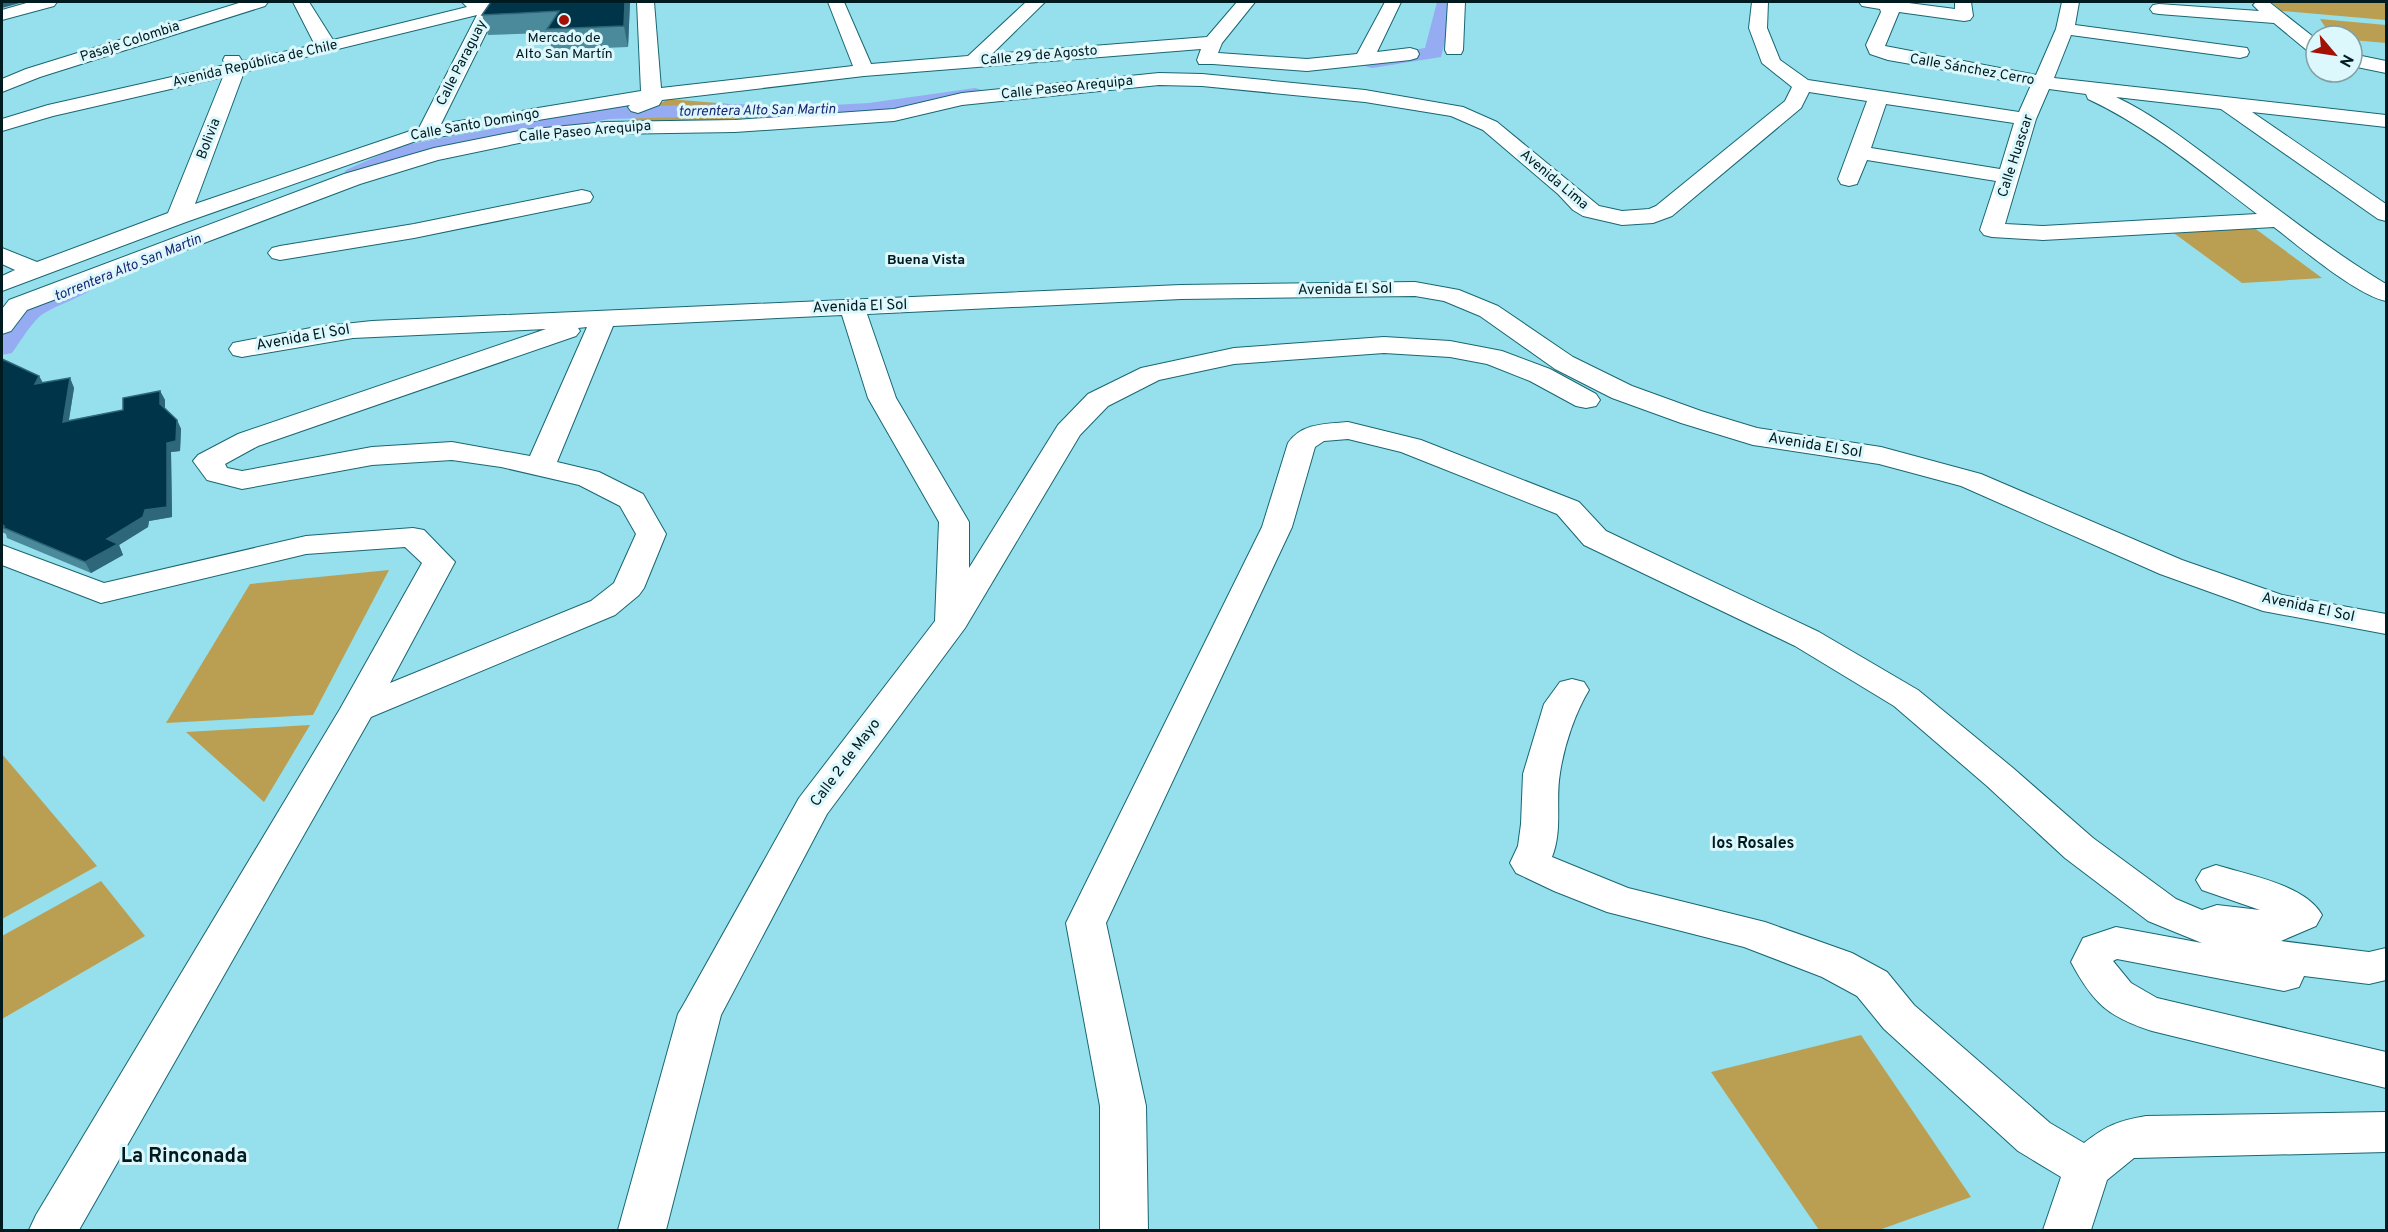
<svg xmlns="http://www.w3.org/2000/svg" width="2388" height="1232" font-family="Overpass,sans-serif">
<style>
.green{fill:#ba9f52}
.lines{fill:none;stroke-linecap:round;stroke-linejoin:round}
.canal{fill:#96acf2;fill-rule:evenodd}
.minor-casing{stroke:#186773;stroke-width:2}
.minor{fill:#fff;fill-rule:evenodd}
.wall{fill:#4b8a9a}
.shaded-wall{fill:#2d6779}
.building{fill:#003448;stroke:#2d6779;stroke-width:1.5}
.poi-dot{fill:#a51004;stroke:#dcf8fd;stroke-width:2}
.labels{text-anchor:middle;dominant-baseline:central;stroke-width:6;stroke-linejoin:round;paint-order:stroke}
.far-poi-label{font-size:14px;fill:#001b20;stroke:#dcf8fd}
.far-street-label{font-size:14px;fill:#001b20;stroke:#dcf8fd}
.far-water-label{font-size:14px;font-style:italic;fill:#1b2675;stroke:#dcf8fd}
.far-neighbourhood-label{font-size:14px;font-weight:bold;fill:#001b20;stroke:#dcf8fd}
.street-label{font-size:15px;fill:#001b20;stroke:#dcf8fd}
.neighbourhood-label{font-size:16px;font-weight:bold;fill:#001b20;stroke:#dcf8fd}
.near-neighbourhood-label{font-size:20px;font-weight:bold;fill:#001b20;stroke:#dcf8fd}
</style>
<rect width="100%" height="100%" fill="#96dfec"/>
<g class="green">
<path d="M2271,2H2386V20L2282,11Z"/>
<path d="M2320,19L2386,25V43L2352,40V36H2331Z"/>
<path d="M668,99L852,114L628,123Z"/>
<path d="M2253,227L2322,278L2242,283L2171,231Z"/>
<path d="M389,570L313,715L166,723L250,584Z"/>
<path d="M310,725L264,802L186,732Z"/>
<path d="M2,754L97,866L2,919Z"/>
<path d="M101,881L145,936L2,1019V936Z"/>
<path d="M1861,1035L1971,1197L1879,1230H1819L1711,1072Z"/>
</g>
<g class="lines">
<g class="canal">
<path d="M1437,2H1455L1441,57L1372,68L1365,66L1362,62L1365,58L1425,48Z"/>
<path d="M975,88L982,90L985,94L982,98L869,115L815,118L730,116L609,119L406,158L354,182L346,180L343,175L346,170L400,146L609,107L730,104L815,106L869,103Z"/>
<path d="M83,277L92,280L96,285C87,297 52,305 38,318C28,328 20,342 12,353L2,355C2,348 0,338 2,331C7,305 60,283 83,277Z"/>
</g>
<g class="minor-casing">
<g id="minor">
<path d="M30,2H57L54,6L2,20V10Z"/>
<path d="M242,2H268L265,6L40,77L2,92V79L26,69Z"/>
<path d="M293,2H309L333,40L467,7L462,2H516L514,6L494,11L496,13L441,124L472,119L479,121L482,125L479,129L472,131L416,141L186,222L2,291V276L15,270L2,264V248L37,262L168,213L223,77L53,116L2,131V119L48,105L225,65L223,60L225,56H239L242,61L315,45ZM477,15L419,128L195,204L244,72Z"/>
<path d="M637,2H654L661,88L853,66L828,2H844L871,64L968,56L1026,2H1045L992,54L1207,37L1237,2H1255L1222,43L1218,53L1307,59L1357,54L1385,2H1401L1377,52L1410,48L1417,50L1419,54L1417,58L1410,60L1307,71L1213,64H1199L1197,60L1201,49L864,76L662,100L659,105L638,113L631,111L628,107L630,105L526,122L519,120L516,116L519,112L526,110L641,91Z"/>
<path d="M1448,2H1465L1463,50L1461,54H1447L1445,50Z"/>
<path d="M1752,2H1768L1767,28L1780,60L1808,80L2019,112L2031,85L1888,60L1870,54L1866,45L1881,12L1880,9L1862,6L1859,2H1901L1955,9V2H1971L1973,16L1970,20L1964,21L1899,12L1885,46L2036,75L2056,29L2062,2H2079L2075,25L2247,48L2249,52L2247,56L2240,58L2071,35L2054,78L2386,115V127L2252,112L2386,204V221L2378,219L2221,109L2116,97C2152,114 2184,139 2215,162C2272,204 2326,248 2386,284V301C2356,295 2300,247 2274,227L2043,240L1992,237L1984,235L1980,230L1996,181L1867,160L1857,184L1849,186L1841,184L1838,179L1867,101L1809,92L1801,108L1672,216L1653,223L1622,225L1583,216L1573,210L1558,194L1483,130L1451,116L1365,102L1202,86L1159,85L962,105L894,121L735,132L606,134L524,142L438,160L360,184L27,310L11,331L2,334V309L9,300L344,174L434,148L524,130L606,122L735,120L894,109L962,93L1159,73L1202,74L1365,90L1463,107L1497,122L1599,206L1622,211L1649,209L1656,206L1785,101L1792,87L1762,63L1749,28ZM2049,89L2086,94L2088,99C2150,128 2203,173 2257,214L2043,226L2005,224L2036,119ZM1886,104L2014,123L2000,169L1871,148Z"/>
<path d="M2256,2H2269L2316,39V54L2309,52L2274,23L2159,14L2153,13L2150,9L2153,5L2159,4L2259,11L2253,5Z"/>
<path d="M2352,54L2386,61V73L2352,66Z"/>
<path d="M582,190L590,192L593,197L590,202L414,238L280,260L272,258L268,253L272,248L280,246L414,224Z"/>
<path d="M1415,282L1459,290L1498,306L1573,357L1632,386L1701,411L1757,428L1881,447L1981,474L2182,560L2282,595L2386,614V634L2263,611L2160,574L1961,486L1879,464L1753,445L1681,423L1612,398L1555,369L1480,316L1444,301L1415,296L1181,299L867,314L896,398L969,522V568L1058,425L1088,394L1141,368L1234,348L1384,337L1450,341L1502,351L1550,369L1596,394L1600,400L1596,406L1586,408L1576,406L1530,381L1487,364L1450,357L1384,353L1234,364L1159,380L1108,406L1080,435L965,628L827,814L721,1015L666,1230H618L678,1014L685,1002L799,798L935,621L939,522L868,398L842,315L613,326L557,462L599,472L643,494L666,534L644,588L639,595L615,615L371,717L79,1230H29L36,1215L340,709L422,563L405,547L306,554L101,603L2,565V545L104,583L306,536L413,528L424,530L455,562L390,683L591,601L614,583L636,534L620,506L579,485L501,467L452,460L372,465L242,489L207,480L193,461L198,455L238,434L546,329L353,338L242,357L233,355L229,349L233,343L316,327L372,321L1181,285ZM587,327L530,456L452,442L372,447L242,471L227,468L225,464L258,446L576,336L580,331L578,328Z"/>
<path d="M1348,422L1421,440L1579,502L1606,531L1819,632L1918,690L2013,768L2093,838L2176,899L2202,910L2217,905L2260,910L2202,890L2196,880L2202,870L2216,865C2248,875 2306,885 2322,915L2316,926L2281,941L2369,952L2386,948V980L2369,984L2304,976L2299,987L2284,991L2117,959L2113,961L2131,983L2157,998L2386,1052V1088L2152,1031C2108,1017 2093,1003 2071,962L2083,938L2116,927L2202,943L2148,921L2065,858L1987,786L1894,706L1795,646L1584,545L1557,514L1401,452L1348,439L1324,441L1315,447L1292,527L1106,923L1146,1106L1148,1230H1100V1106L1066,923L1262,527L1288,443C1302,423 1325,424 1348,422Z"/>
<path d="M1572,679L1584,682L1589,690C1575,713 1564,746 1560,773C1555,801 1563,829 1552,857L1628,888L1765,922L1852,953L1887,972L1914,1005L2050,1123L2084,1143C2107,1125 2118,1121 2146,1116L2386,1112V1152L2134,1158L2107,1180L2091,1230H2043L2061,1177L2018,1151L1884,1029L1857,996L1822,977L1744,947L1607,912L1554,891L1516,873L1510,863L1518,846L1521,824L1523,774L1544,704L1560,682Z"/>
</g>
</g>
<use href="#minor" class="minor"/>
</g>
<g class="wall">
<path d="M491,2H630L628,47L552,50L548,33L488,35L482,15Z"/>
<path d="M2,359L39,376L43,383L70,378L74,388L69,420L123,410L160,391L165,400V408L177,420L181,429L180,451L171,452L172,517L149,521L148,527L119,545L123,555L91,573L7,538L6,534L2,532Z"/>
</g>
<g class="shaded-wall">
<path d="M2,2H24L2,8Z"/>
<path d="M625,2H630L628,47L624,26Z"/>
<path d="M39,376L44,385L35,384Z"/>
<path d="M70,378L74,388L67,431L63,422Z"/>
<path d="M160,391L165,400V414L160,404Z"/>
<path d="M177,420L181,429L180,451L171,452L172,517L149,521L148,527L119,545L123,555L91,573L85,562L107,539L145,510L167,443Z"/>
</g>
<g class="building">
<path d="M491,2H625L624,26L547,29L559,11L482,15Z"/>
<path d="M2,359L39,376L35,384L70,378L63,422L123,410V398L160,391V404L177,420L176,441L167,443V507L145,510L143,517L107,539L118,544L85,562L2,527L4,526L2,525Z"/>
</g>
<circle class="poi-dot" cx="564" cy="20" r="6"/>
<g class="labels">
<g class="far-poi-label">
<text x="564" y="38">Mercado de<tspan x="564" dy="16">Alto San Martín</tspan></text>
</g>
<g class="far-street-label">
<text transform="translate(130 42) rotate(-18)">Pasaje Colombia</text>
<text transform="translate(1039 56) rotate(-5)">Calle 29 de Agosto</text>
<text transform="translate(462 63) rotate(-63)">Calle Paraguay</text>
<text transform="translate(255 64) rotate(-13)">Avenida República de Chile</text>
<text transform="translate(1972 70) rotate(10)">Calle Sánchez Cerro</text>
<text transform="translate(1067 88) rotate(-6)">Calle Paseo Arequipa</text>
<text transform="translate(475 125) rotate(-10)">Calle Santo Domingo</text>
<text transform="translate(585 132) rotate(-5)">Calle Paseo Arequipa</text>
<text transform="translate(209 139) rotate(-69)">Bolivia</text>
<text transform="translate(2016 156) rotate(-72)">Calle Huascar</text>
<text transform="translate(1554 180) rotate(40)">Avenida Lima</text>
</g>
<g class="far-water-label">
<text transform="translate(757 111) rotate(-1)">torrentera Alto San Martin</text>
<text transform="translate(128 268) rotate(-22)">torrentera Alto San Martin</text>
</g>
<g class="far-neighbourhood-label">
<text x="926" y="260">Buena Vista</text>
</g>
<g class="street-label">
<text transform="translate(1345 290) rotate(-1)">Avenida El Sol</text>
<text transform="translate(860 307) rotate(-2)">Avenida El Sol</text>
<text transform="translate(303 338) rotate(-10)">Avenida El Sol</text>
<text transform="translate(1815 446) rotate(9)">Avenida El Sol</text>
<text transform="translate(2308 608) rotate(12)">Avenida El Sol</text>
<text transform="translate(846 763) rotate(-53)">Calle 2 de Mayo</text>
</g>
<g class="neighbourhood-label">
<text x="1753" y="844">los Rosales</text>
</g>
<g class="near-neighbourhood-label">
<text x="184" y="1157">La Rinconada</text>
</g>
</g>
<rect width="2388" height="1232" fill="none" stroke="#001b20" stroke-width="6"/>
<g transform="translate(2334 54) rotate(119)"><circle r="28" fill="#dcf8fd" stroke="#84a0a5" stroke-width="1.5"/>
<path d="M0-4.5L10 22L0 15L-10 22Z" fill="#a51004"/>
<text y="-9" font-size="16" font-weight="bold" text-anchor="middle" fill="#001b20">N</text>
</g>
</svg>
